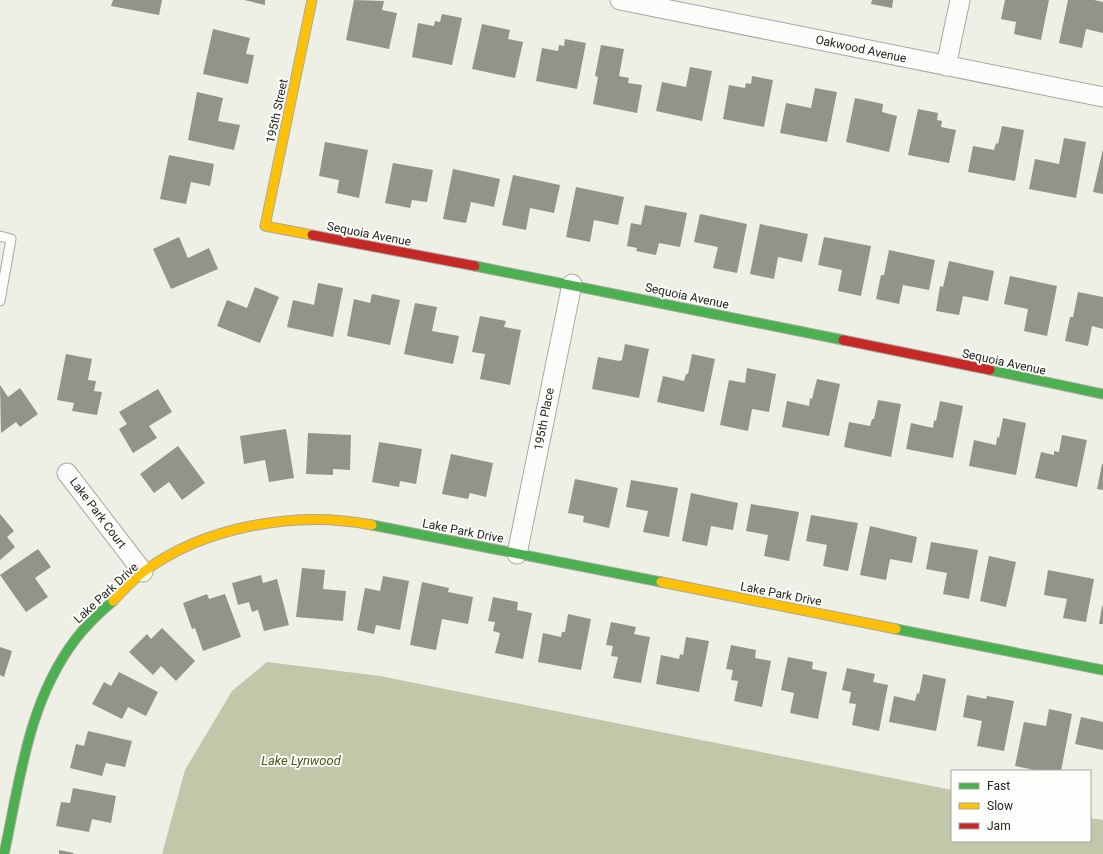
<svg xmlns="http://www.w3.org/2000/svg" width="1103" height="854" font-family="Roboto,sans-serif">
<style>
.water{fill:#c1c7a8}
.building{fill:#92948c}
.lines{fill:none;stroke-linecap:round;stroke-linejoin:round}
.lane-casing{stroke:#a7a8a1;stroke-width:11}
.street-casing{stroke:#a7a8a1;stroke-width:21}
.fast-casing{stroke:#a7a8a1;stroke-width:11}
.slow-casing{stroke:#a7a8a1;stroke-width:11}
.jam-casing{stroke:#a7a8a1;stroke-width:11}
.lane{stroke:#fcfdfb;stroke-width:9}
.street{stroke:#fcfdfb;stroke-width:19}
.fast{stroke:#4caf50;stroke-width:9}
.slow{stroke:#ffc107;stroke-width:9}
.jam{stroke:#c62828;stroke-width:9}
.labels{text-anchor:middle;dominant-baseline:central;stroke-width:4;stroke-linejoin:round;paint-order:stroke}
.street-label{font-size:12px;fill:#23241e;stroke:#fefffc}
.water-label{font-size:13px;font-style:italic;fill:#4f5718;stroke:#fefffc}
</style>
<rect width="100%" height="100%" fill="#eef0e6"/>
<path class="water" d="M267,662L380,676L952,790V841H1090V818L1103,820V854H162L185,770L232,691Z"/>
<g class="building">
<path d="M113,0H162L159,15L111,6Z"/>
<path d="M244,0H265V5Z"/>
<path d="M354,0L384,1L382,10L397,13L389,49L346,40Z"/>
<path d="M872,0H893L892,8L871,4Z"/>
<path d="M1005,0H1049L1041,40L1014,34L1016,22L1001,19Z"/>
<path d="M1068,0H1094L1103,2V33L1086,29L1082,48L1059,43Z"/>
<path d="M442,14L462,18L452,65L412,57L418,23L434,26L435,21L440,22Z"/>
<path d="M482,24L510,30L508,39L523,42L515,78L472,69Z"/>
<path d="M213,29L250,38L246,54L254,55L248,84L203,74Z"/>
<path d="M565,39L586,43L577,89L536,81L542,48L558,51L559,45L564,46Z"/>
<path d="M601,45L624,49L619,76L629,78L628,83L642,85L637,113L593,104L598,77L595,76Z"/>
<path d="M690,67L712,71L702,121L656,111L662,82L686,87Z"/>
<path d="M752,76L773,80L764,127L723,119L729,85L745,88L746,83L751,84Z"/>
<path d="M815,88L837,92L827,142L780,133L786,103L811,108Z"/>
<path d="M197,92L223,98L218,121L240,125L234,150L188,140Z"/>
<path d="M855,98L883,104L882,112L897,116L889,152L846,142Z"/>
<path d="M918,109L938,113L937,120L942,121L941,127L956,130L949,163L908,155Z"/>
<path d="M1002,126L1024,130L1015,181L968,172L973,146L994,150L996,143L998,144Z"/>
<path d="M1064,138L1086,142L1076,198L1029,189L1035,159L1059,164Z"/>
<path d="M325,142L368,150L359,198L337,193L339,180L319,176Z"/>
<path d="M1103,149V194L1093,192Z"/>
<path d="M169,155L214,164L210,186L191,182L186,204L160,199Z"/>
<path d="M393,163L433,170L427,202L412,200L410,208L385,203Z"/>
<path d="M453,169L500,179L494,207L471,202L466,223L443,219Z"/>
<path d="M513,175L560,185L554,213L530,208L526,230L502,225Z"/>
<path d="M576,187L624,197L618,225L594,220L590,242L566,237Z"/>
<path d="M645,205L687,213L680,247L659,243L656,255L636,251L637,248L627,246L631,223L641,225Z"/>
<path d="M700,214L747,224L737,273L713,268L718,247L694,242Z"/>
<path d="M760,224L808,234L802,262L778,257L774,279L750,274Z"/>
<path d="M179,237L188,258L209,248L218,269L171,289L153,249Z"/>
<path d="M824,237L871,246L861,296L838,291L842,270L818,265Z"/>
<path d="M889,250L935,260L929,290L903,285L899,304L876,299L881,275H884Z"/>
<path d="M949,261L994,271L988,301L963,296L959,315L936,311L940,286L943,287Z"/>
<path d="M1010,276L1057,286L1047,336L1024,331L1028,309L1004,304Z"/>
<path d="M318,283L343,288L333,337L287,327L293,300L314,305Z"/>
<path d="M255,287L279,297L260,343L217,326L227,300L247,308Z"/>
<path d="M1078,292L1103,297V329L1092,326L1088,346L1065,341L1070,317H1073Z"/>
<path d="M372,294L400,300L390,345L347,336L354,299L370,303Z"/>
<path d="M415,303L437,307L432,331L459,336L453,364L404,354Z"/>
<path d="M480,316L506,321L504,327L521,330L510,385L480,379L485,354L472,352Z"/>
<path d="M625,344L649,349L639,398L592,389L598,357L619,361L622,360Z"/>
<path d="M66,354L92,359L88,380L96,381L94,391L102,392L97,415L72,411L74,403L57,400Z"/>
<path d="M692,354L715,359L704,412L657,402L663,376L684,381L686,374H688Z"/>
<path d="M747,368L776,374L769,412L752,409L748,431L720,425L729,380L745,383Z"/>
<path d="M817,379L840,384L829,436L782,427L787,401L809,406L810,398L812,399Z"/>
<path d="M0,385L8,397L20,388L38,414L20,427L16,422L1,433Z"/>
<path d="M158,389L172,412L149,426L157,438L133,453L119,429L127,424L119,412Z"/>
<path d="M878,400L901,404L891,457L844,447L849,422L870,426L872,419H874Z"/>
<path d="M940,401L963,406L953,458L906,449L911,423L933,428L934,420L936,421Z"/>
<path d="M1003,418L1026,423L1016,475L969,466L974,440L996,445L997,437L999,438Z"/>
<path d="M286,429L294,478L269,482L265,460L244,464L240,436Z"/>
<path d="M308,433L351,435L350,470L333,469V475L306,474Z"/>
<path d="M1062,435L1087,440L1077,487L1035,478L1041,452L1054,455V451L1059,452Z"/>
<path d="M379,442L422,449L416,484L400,481L399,487L372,482Z"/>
<path d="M178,446L205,483L182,500L169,482L154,493L140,474Z"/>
<path d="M451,454L493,463L486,497L470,493L468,499L442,494Z"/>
<path d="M1102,464H1103V490L1097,489Z"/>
<path d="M575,479L618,488L609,528L583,522L584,516L568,513Z"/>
<path d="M631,480L678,488L669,537L643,532L648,511L626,507Z"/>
<path d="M691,493L738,503L733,530L711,526L707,546L682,541Z"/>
<path d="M751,504L799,512L789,561L764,556L768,535L746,531Z"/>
<path d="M0,514L14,531L7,537L15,547L0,560Z"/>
<path d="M811,515L858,523L848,571L823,566L827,545L806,541Z"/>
<path d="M870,526L917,537L912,563L890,559L886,580L860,575Z"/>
<path d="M931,542L978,550L969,599L943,594L947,573L926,569Z"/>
<path d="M38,549L51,567L35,578L48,597L26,612L0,575Z"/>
<path d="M989,556L1016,562L1006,607L980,601Z"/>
<path d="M302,568L325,570L323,589L346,591L343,621L296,617Z"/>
<path d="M1048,570L1094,579L1086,622L1063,618L1067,599L1044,595Z"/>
<path d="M261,575L263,583L277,579L289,625L264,631L258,610L252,612L249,602L238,605L232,583Z"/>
<path d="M383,576L409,581L400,630L376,625L374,634L357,630L365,588L380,591Z"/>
<path d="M422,582L449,588L448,592L473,597L468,624L442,619L436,650L410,645Z"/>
<path d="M207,594L209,599L225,594L241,637L203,651L195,628L192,629L183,603Z"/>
<path d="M493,597L518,602L517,610L532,613L523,659L495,653L500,633L493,631L495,622L488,621Z"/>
<path d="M1102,606H1103V624H1099Z"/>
<path d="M568,614L591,619L581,670L538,662L543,633L561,637L562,632H565Z"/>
<path d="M611,622L636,627L634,634L650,637L641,683L613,678L618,657L611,656L613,646L606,645Z"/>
<path d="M162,628L195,661L176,681L161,666L153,675L129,652L147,634L151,639Z"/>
<path d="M686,637L709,641L699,692L656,684L661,655L679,659L680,654L683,655Z"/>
<path d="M731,645L756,650L755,658L771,661L762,707L734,701L738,681L731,680L733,670L726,669Z"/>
<path d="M0,647L12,651L4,677L0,675Z"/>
<path d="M788,657L813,662L812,669L827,672L818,719L790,713L794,693L781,690Z"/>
<path d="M847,668L875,674L873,682L888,685L879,731L852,725L856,704L849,703L851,692L842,690Z"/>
<path d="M119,672L158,692L146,716L128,707L122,719L92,704L104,682L111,686Z"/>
<path d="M923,674L946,679L936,731L889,722L894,696L915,701L917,693L919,694Z"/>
<path d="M967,695L986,699L987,696L1014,701L1004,751L977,746L982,721L963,717Z"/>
<path d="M1049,709L1072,714L1061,771H1040L1015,766L1024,722L1046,726Z"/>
<path d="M1081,717L1103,722V750L1075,744Z"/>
<path d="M88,731L132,741L125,767L106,763L102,776L70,768L76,744L84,746Z"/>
<path d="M73,788L116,796L111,823L92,819L89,832L56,826L61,802L70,803Z"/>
<path d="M59,850L74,853L73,854H59Z"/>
</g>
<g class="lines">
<g class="lane-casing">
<path id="lane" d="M0,236L11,239L0,301"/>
</g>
<g class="street-casing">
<g id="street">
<path d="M620,0L1103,97"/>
<path d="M946,66L960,0"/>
<path d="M67,473L143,572"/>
<path d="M517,554L572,284"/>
</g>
</g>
<g class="fast-casing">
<g id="fast">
<path d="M475,266L843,340"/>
<path d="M990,370L1103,394"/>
<path d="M372,525L661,582"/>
<path d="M896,629L1103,670"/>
<path d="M4,854C20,780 28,702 75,640C86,625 99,613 113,601"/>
</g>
</g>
<g class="slow-casing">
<g id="slow">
<path d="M312,0L265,226L312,235"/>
<path d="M661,582L896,629"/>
<path d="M113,601C122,592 131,581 142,573C203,526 298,510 372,525"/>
</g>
</g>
<g class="jam-casing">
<g id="jam">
<path d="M312,235L475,266"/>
<path d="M843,340L990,370"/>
</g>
</g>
<use href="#lane" class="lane"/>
<use href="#street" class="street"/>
<use href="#fast" class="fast"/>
<use href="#slow" class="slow"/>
<use href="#jam" class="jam"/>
</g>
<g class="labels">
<g class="street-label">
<text transform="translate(861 49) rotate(12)">Oakwood Avenue</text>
<text transform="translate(277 111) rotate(-78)">195th Street</text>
<text transform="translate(369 234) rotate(11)">Sequoia Avenue</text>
<text transform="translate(687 296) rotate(12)">Sequoia Avenue</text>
<text transform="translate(1004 362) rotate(12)">Sequoia Avenue</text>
<text transform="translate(544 419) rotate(-79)">195th Place</text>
<text transform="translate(98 513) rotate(53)">Lake Park Court</text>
<text transform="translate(463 531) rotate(11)">Lake Park Drive</text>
<text transform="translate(106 593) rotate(-43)">Lake Park Drive</text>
<text transform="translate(781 594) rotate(11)">Lake Park Drive</text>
</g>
<g class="water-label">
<text x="301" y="760">Lake Lynwood</text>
</g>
</g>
<rect x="951" y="770" width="140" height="72" fill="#fefffc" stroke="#a6a7a3"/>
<rect x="959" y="783" width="20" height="6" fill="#4caf50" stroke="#a6a7a3"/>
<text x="987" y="790" font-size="12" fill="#23241e">Fast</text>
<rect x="959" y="803" width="20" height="6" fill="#ffc107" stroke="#a6a7a3"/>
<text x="987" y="810" font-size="12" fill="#23241e">Slow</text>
<rect x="959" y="823" width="20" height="6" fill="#c62828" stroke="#a6a7a3"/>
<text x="987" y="830" font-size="12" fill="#23241e">Jam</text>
</svg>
